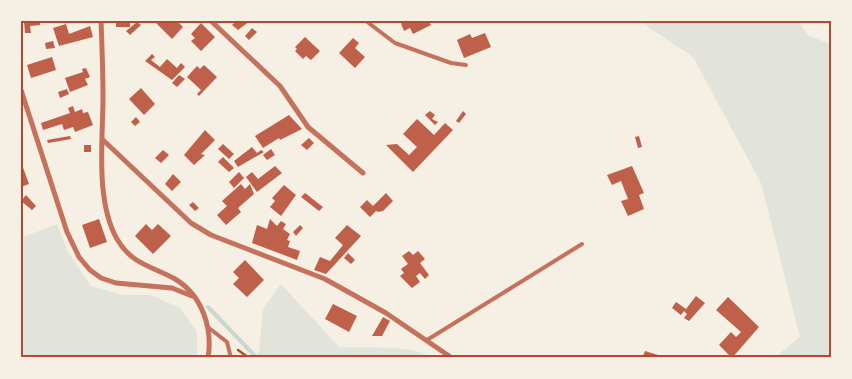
<svg xmlns="http://www.w3.org/2000/svg" width="852" height="379" font-family="Helvetica,sans-serif">
<style>
.green{fill:#e2e4dc}
.lines{fill:none;stroke-linecap:round;stroke-linejoin:round}
.stream{stroke:#c9d6d2;stroke-width:4}
.building{fill:#bf614a}
.path{stroke:#b5482f;stroke-width:2.5}
.service{stroke:#c5725c;stroke-width:4}
.minor{stroke:#c5725c;stroke-width:5}
.neatline{fill:none;stroke:#b5482f;stroke-width:2}
</style>
<rect width="100%" height="100%" fill="#f6efe4"/>
<g class="green">
<path d="M639,21H798L809,36L831,44V358H774L800,337L761,183L693,57Z"/>
<path d="M57,224L68,252L91,286L122,295H151L180,308L197,332V358H21V238Z"/>
<path d="M281,284L339,347C364,348 413,344 433,358H251L259,352L263,309Z"/>
</g>
<g class="lines">
<path class="stream" d="M208,307L257,358"/>
</g>
<g class="building">
<path d="M24,21H40V25L30,26L31,33H25Z"/>
<rect x="116" y="21" width="14" height="6"/>
<path d="M154,21H177L183,27L172,39Z"/>
<path d="M236,21H250L238,30L232,25Z"/>
<path d="M400,21H429L431,25L413,34L410,28L404,31Z"/>
<path d="M137,22L141,25L130,35L126,31Z"/>
<path d="M201,23L215,37L201,51L191,41L195,38L191,34Z"/>
<path d="M66,24L69,34L90,26L93,37L59,46L53,28Z"/>
<path d="M252,28L257,32L249,40L245,36Z"/>
<path d="M485,33L491,47L464,58L457,40L470,34L472,38Z"/>
<path d="M305,37L320,51L311,60L306,56L303,59L295,51L297,49L295,47Z"/>
<path d="M353,38L359,43L355,48L365,57L355,68L339,53Z"/>
<path d="M53,41L55,48L46,49L45,43Z"/>
<path d="M152,54L155,57L151,60L160,67L167,59L177,68L181,63L185,67L172,80L145,61Z"/>
<path d="M52,57L56,70L31,78L27,65Z"/>
<path d="M204,65L217,77L199,96L197,94L201,90L187,77L197,66L200,69Z"/>
<path d="M86,68L90,77L85,79L88,85L70,92L65,78L83,72L82,69Z"/>
<path d="M179,75L185,79L177,87L172,83Z"/>
<path d="M141,88L155,104L144,115L129,99Z"/>
<path d="M67,89L69,94L60,98L58,92Z"/>
<path d="M73,106L75,112L82,109L83,113L88,112L93,125L75,132L73,127L64,130L62,124L43,130L41,123L70,113L68,108Z"/>
<path d="M430,111L435,115L432,119L438,122L435,125L425,115Z"/>
<path d="M463,111L466,114L459,123L456,121Z"/>
<path d="M289,115L302,129L280,140L279,138L263,148L255,136Z"/>
<path d="M136,117L140,122L135,126L131,122Z"/>
<path d="M417,119L434,135L445,123L453,130L413,172L386,145L397,144L409,155L417,147L403,134Z"/>
<path d="M205,130L215,140L201,154L205,155L194,165L184,155Z"/>
<path d="M70,136L71,139L48,143L47,140Z"/>
<path d="M639,136L642,147L638,148L635,137Z"/>
<path d="M309,138L314,143L307,150L301,145Z"/>
<path d="M223,144L234,154L229,159L218,149Z"/>
<rect x="84" y="145" width="7" height="7"/>
<path d="M252,147L257,153L261,150L264,152L238,167L234,161Z"/>
<path d="M271,149L275,155L267,160L263,155Z"/>
<path d="M163,150L169,155L161,163L155,158Z"/>
<path d="M223,157L234,168L229,172L218,162Z"/>
<path d="M21,162L29,184L21,187Z"/>
<path d="M275,166L282,173L257,192L246,177L252,172L258,179Z"/>
<path d="M632,166L644,193L639,195L644,209L628,216L621,201L628,199L621,181L612,185L607,175Z"/>
<path d="M239,172L244,178L234,188L229,182Z"/>
<path d="M173,174L181,182L172,191L165,184Z"/>
<path d="M241,184L245,189L250,184L254,194L238,208L241,212L226,225L217,215L227,206L222,201Z"/>
<path d="M284,185L296,195L281,216L270,207L275,201L272,198Z"/>
<path d="M305,193L323,207L319,211L301,197Z"/>
<path d="M386,193L393,201L383,211L378,212L376,211L370,217L360,207L367,200L373,206Z"/>
<path d="M26,195L36,206L32,210L21,201Z"/>
<path d="M193,202L199,208L195,211L189,205Z"/>
<path d="M99,219L107,242L90,248L82,225Z"/>
<path d="M270,219L277,226L281,221L286,224L283,229L290,234L287,240L290,241L288,247L300,251L297,260L252,243L257,225L267,229Z"/>
<path d="M146,224L152,230L158,224L171,236L153,254L135,236Z"/>
<path d="M300,225L303,228L296,236L293,232Z"/>
<path d="M347,225L361,236L326,274L314,270L320,257L330,261L343,245L335,238Z"/>
<path d="M409,251L413,255L418,251L425,259L420,263L429,275L425,279L420,273L416,276L420,282L412,288L400,276L404,273L401,269L408,264L402,256Z"/>
<path d="M348,253L355,260L351,264L344,258Z"/>
<path d="M245,260L264,280L247,297L233,284L239,278L233,272Z"/>
<path d="M696,296L705,303L689,321L684,318L687,314L684,311L681,315L672,308L676,302L686,309Z"/>
<path d="M728,297L759,327L732,358L719,345L731,332L736,337L741,332L716,310Z"/>
<path d="M333,304L357,316L349,332L325,319Z"/>
<path d="M383,317L390,321L382,336H372Z"/>
<path d="M645,351L658,355V358L643,356Z"/>
</g>
<g class="lines">
<path class="path" d="M238,350L249,358"/>
<g class="service">
<path d="M366,21L395,43L451,63L466,65"/>
<path d="M209,328L227,342L231,358"/>
<path d="M427,340L582,244"/>
</g>
<g class="minor">
<path d="M101,21C102,46 103,72 103,97C103,140 95,200 117,239C132,265 152,266 175,279C202,295 213,328 208,358"/>
<path d="M211,21L280,86L308,127L363,173"/>
<path d="M21,90L67,232L79,257L90,270L101,278L116,283L172,288L192,296"/>
<path d="M103,140L191,223L211,235L325,279L386,313L452,358"/>
</g>
</g>
<rect width="852" height="379" fill="none" stroke="#f6efe4" stroke-width="45"/>
<rect x="22" y="22" width="808" height="334" class="neatline"/>
</svg>
